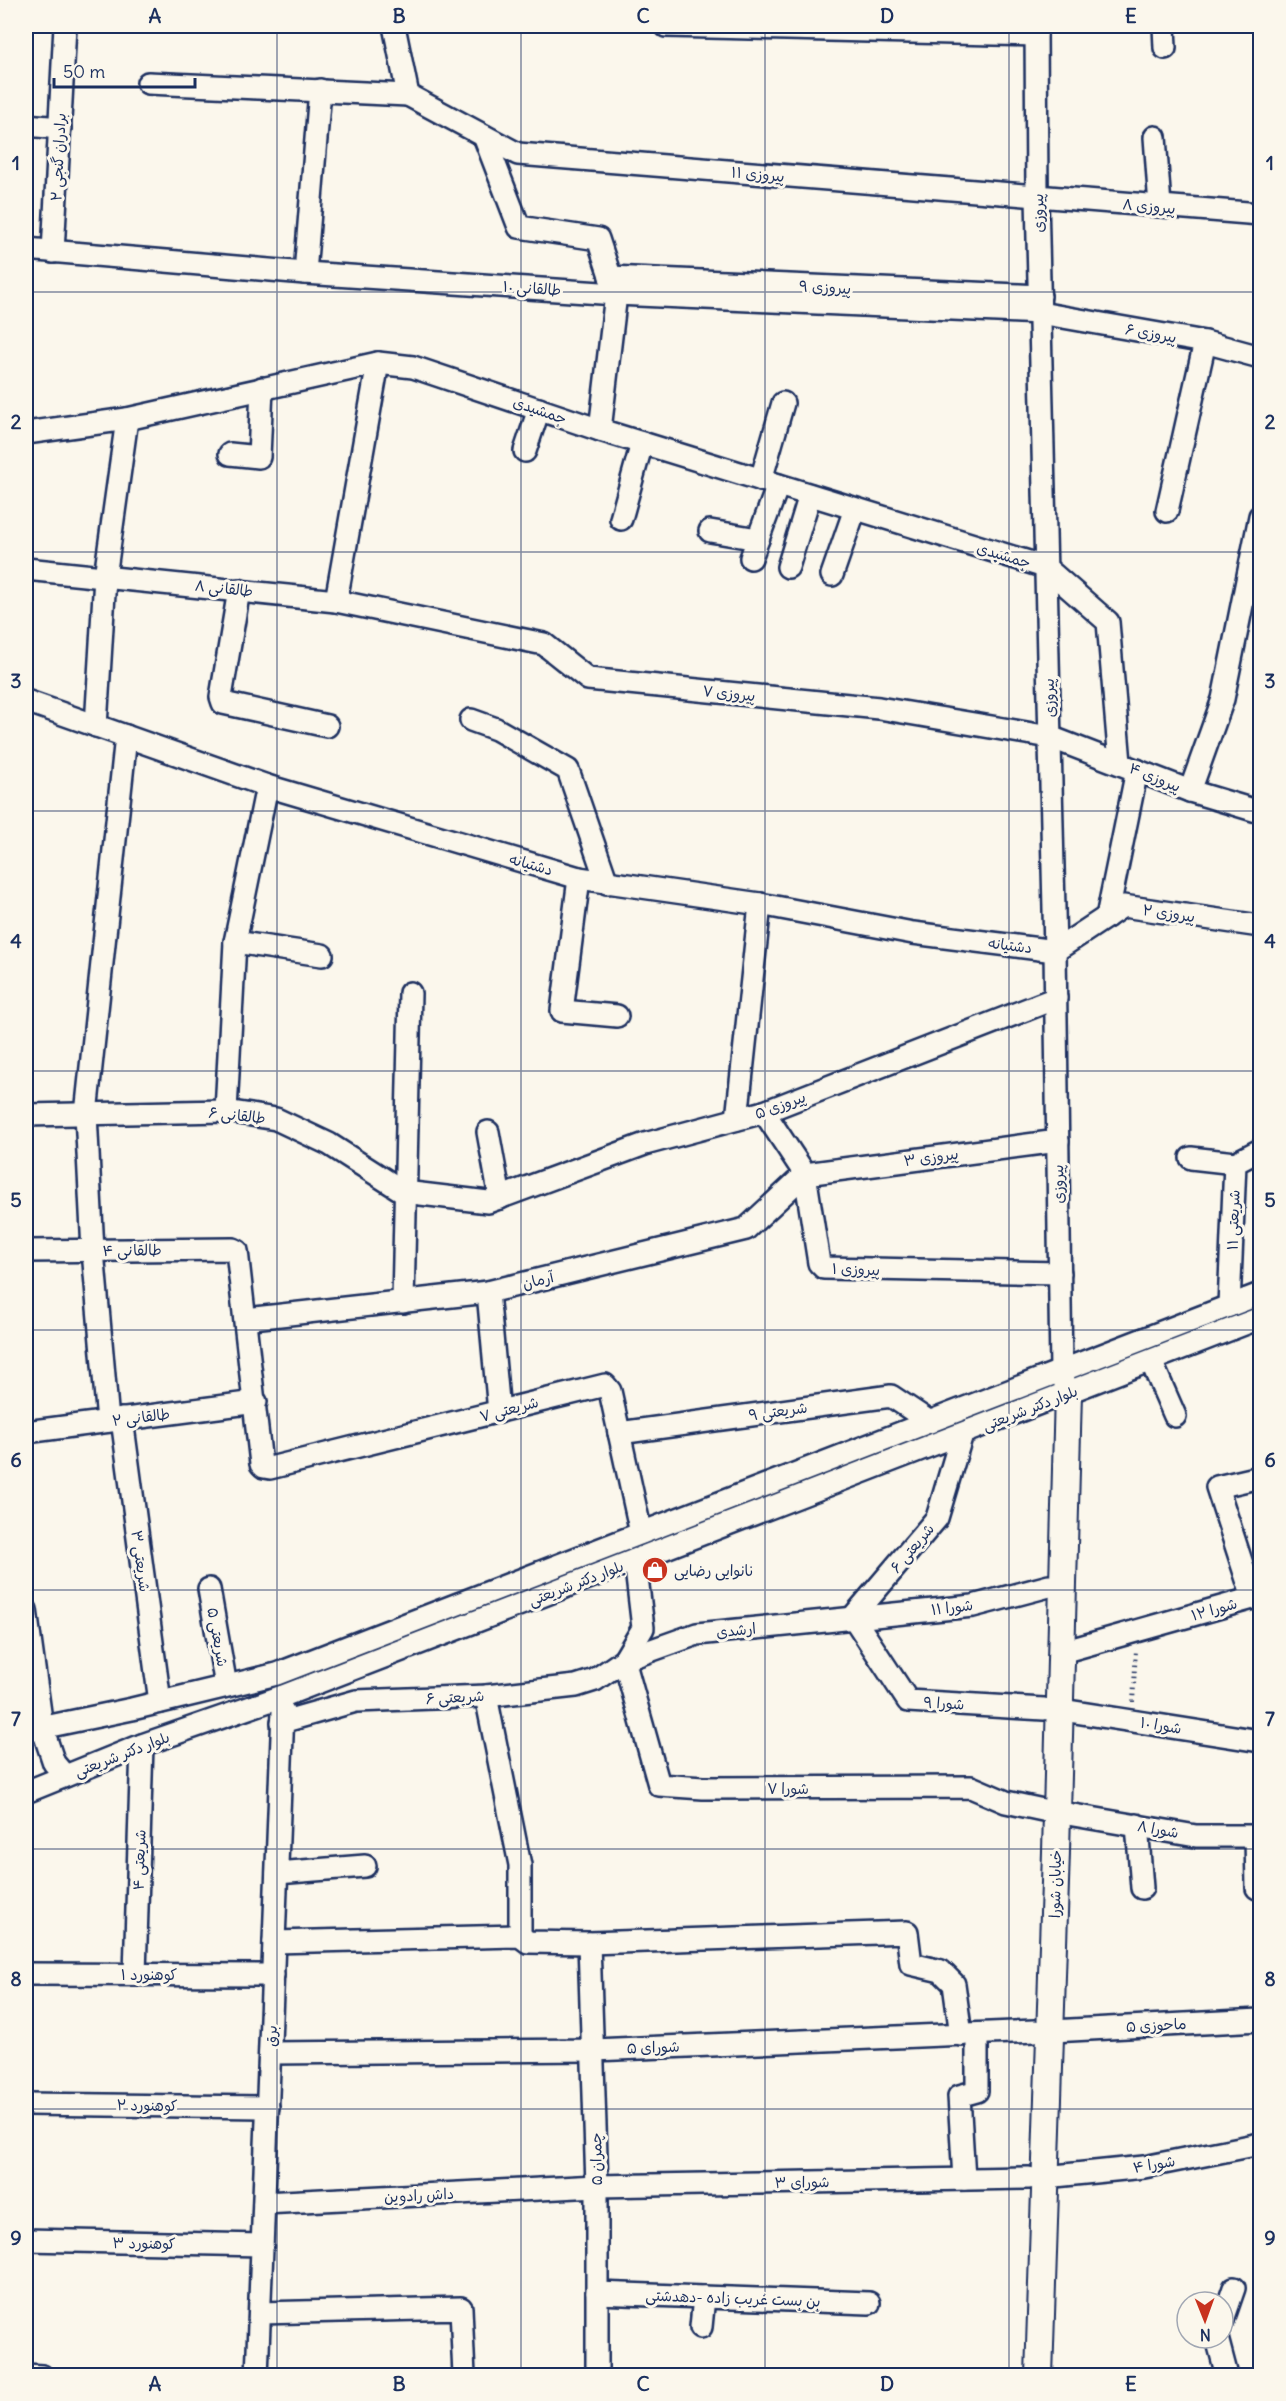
<svg xmlns="http://www.w3.org/2000/svg" width="1286" height="2401" font-family="Delius,'Playpen Sans Arabic',sans-serif">
<style>
.lines{fill:none;stroke-linecap:round;stroke-linejoin:round}
.minor-casing{stroke:#1b2f5e;stroke-width:26}
.major-casing{stroke:#1b2f5e;stroke-width:30}
.path{stroke:#1b2f5e;stroke-width:4;stroke-dasharray:1.5 4.5;stroke-linecap:butt}
.minor{stroke:#fbf7ec;stroke-width:21}
.major{stroke:#fbf7ec;stroke-width:26}
.grid{fill:none;stroke:#1b2f5e;stroke-width:1.5;stroke-opacity:0.55}
.labels{text-anchor:middle;dominant-baseline:central;stroke-width:6;stroke-linejoin:round;paint-order:stroke}
.street-label{font-size:15px;fill:#1b2f5e;stroke:#fbf7ec}
.poi-label{font-size:15px;fill:#1b2f5e;stroke:#fbf7ec;text-anchor:start}
.neatline{fill:none;stroke:#1b2f5e;stroke-width:2}
.grid-label{font-size:20px;text-anchor:middle;font-weight:bold;fill:#1b2f5e}
</style>
<rect width="100%" height="100%" fill="#fbf7ec"/>
<filter id="ink" filterUnits="userSpaceOnUse"><feTurbulence type="fractalNoise" baseFrequency=".0167" numOctaves="2"/><feDisplacementMap in="SourceGraphic" scale="12" xChannelSelector="R" yChannelSelector="G"/><feConvolveMatrix kernelMatrix="1 2 1 2 8 2 1 2 1" color-interpolation-filters="sRGB"/></filter>
<g filter="url(#ink)">
<g class="lines">
<g class="minor-casing">
<g id="minor">
<path d="M394,26L408,95L518,154L1260,214"/>
<path d="M666,26L1036,35"/>
<path d="M1036,26L1037,197L1055,951L1061,1371L1068,1393"/>
<path d="M1164,26L1165,48"/>
<path d="M148,83L408,95"/>
<path d="M26,125L60,128"/>
<path d="M484,136L519,227L598,239L616,294L600,430"/>
<path d="M1155,137L1160,206"/>
<path d="M26,249L305,273L616,294L1040,313L1205,342L1260,357"/>
<path d="M53,252L65,26"/>
<path d="M305,273L320,90"/>
<path d="M610,277L1040,296"/>
<path d="M26,433L127,419L378,363L413,367L600,430L1045,567L1108,622L1120,763"/>
<path d="M525,451L539,409"/>
<path d="M230,454L259,457L262,388"/>
<path d="M761,480L783,403"/>
<path d="M1167,511L1205,342"/>
<path d="M621,519L642,443"/>
<path d="M710,531L758,539"/>
<path d="M751,558L778,485"/>
<path d="M788,567L810,495"/>
<path d="M26,569L336,601L544,644L588,679L879,708L1050,737L1190,791L1260,812"/>
<path d="M832,575L855,509"/>
<path d="M239,590L221,697L223,703L327,726"/>
<path d="M336,601L378,363"/>
<path d="M26,701L267,786L579,878L760,904L913,933L1055,951L1123,906L1260,926"/>
<path d="M471,720L496,729L568,770L607,883"/>
<path d="M96,726L105,577L127,419"/>
<path d="M1190,791L1223,699L1260,516"/>
<path d="M579,878L562,1011L617,1016"/>
<path d="M1107,917L1137,770"/>
<path d="M235,942L322,955"/>
<path d="M226,1111L235,942L267,786"/>
<path d="M764,1112L805,1174L819,1263L824,1268L1060,1273"/>
<path d="M26,1115L226,1111L276,1119L329,1144L404,1192L488,1202L645,1144L764,1112L1056,998"/>
<path d="M737,1119L760,904"/>
<path d="M488,1132L500,1198"/>
<path d="M1191,1158L1235,1163"/>
<path d="M26,1251L233,1249L237,1251L261,1464L264,1467L270,1468L605,1385L610,1391L641,1533"/>
<path d="M488,1292L499,1412"/>
<path d="M403,1302L410,993"/>
<path d="M1229,1306L1235,1163L1260,1150"/>
<path d="M245,1319L488,1292L746,1229L805,1174L1058,1141"/>
<path d="M1151,1361L1175,1416"/>
<path d="M122,1419L160,1702"/>
<path d="M108,1421L93,1251L86,1114L126,736"/>
<path d="M26,1432L256,1402"/>
<path d="M619,1433L891,1396L930,1422"/>
<path d="M209,1589L226,1686"/>
<path d="M26,1610L42,1727L54,1763L65,1776"/>
<path d="M853,1617L908,1701L1044,1709"/>
<path d="M853,1617L937,1518L962,1434"/>
<path d="M1062,1652L1253,1598L1217,1487L1260,1477"/>
<path d="M624,1660L659,1785L703,1788L971,1787L1006,1802L1043,1810"/>
<path d="M624,1660L643,1628L635,1560"/>
<path d="M486,1696L520,1865V1936"/>
<path d="M1062,1710L1260,1741"/>
<path d="M282,1722L356,1701L486,1696L576,1686L595,1680L624,1660L697,1634L973,1606L1049,1586"/>
<path d="M26,1731L132,1709L277,1674L1260,1294"/>
<path d="M26,1792L142,1745L283,1696L1260,1318"/>
<path d="M1056,1812L1196,1836H1260"/>
<path d="M1137,1825L1142,1888"/>
<path d="M1256,1836L1257,1888"/>
<path d="M277,1873L365,1866"/>
<path d="M274,1942L520,1936L528,1942L589,1943L907,1932L911,1964L941,1971L954,1984L961,2035"/>
<path d="M589,1943L597,2186V2376"/>
<path d="M26,1974L273,1975"/>
<path d="M135,1974L142,1745"/>
<path d="M1052,2031L1260,2020"/>
<path d="M270,2053L594,2050L1035,2031"/>
<path d="M26,2104L268,2107"/>
<path d="M1045,2177L1144,2167L1260,2144"/>
<path d="M964,2179L959,2096L977,2091V2035"/>
<path d="M264,2203L597,2186L1029,2178"/>
<path d="M26,2240L262,2245"/>
<path d="M597,2293L869,2303"/>
<path d="M260,2313L461,2308L464,2376"/>
<path d="M1223,2320L1234,2288"/>
<path d="M701,2327L704,2297"/>
<path d="M1217,2338L1227,2376"/>
<path d="M26,2375L42,2376"/>
<path d="M257,2376L283,1711"/>
</g>
</g>
<g class="major-casing">
<path id="major" d="M1039,2376C1050,2048 1061,1721 1068,1393"/>
</g>
<path class="path" d="M1133,1702L1136,1650"/>
<use href="#minor" class="minor"/>
<use href="#major" class="major"/>
</g>
</g>
<path class="grid" d="M277,26V2376M521,26V2376M765,26V2376M1009,26V2376M26,292H1260M26,552H1260M26,811H1260M26,1071H1260M26,1330H1260M26,1590H1260M26,1849H1260M26,2109H1260"/>
<defs>
<g id="shop-disc" transform="scale(1.35)"><circle r="9.5" fill="#c8321e" stroke="#fbf7ec"/><path d="M-5-2.5h2.3a2.7 3.5 0 0 1 5.4 0H5L5.5 6h-11ZM-1.5-2.5h3a1.5 2.3 0 0 0-3 0Z" fill="#fff"/></g>
</defs>
<g fill-rule="evenodd">
<use href="#shop-disc" x="655" y="1570"/>
</g>
<g class="labels">
<g class="street-label">
<text transform="translate(58 157) rotate(-87)">برادران گنجی ۲</text>
<text transform="translate(758 174) rotate(5)">پیروزی ۱۱</text>
<text transform="translate(1149 206) rotate(5)">پیروزی ۸</text>
<text transform="translate(1038 213) rotate(-91)">پیروزی</text>
<text transform="translate(825 287) rotate(3)">پیروزی ۹</text>
<text transform="translate(532 288) rotate(4)">طالقانی ۱۰</text>
<text transform="translate(1151 333) rotate(10)">پیروزی ۶</text>
<text transform="translate(540 410) rotate(19)">جمشیدی</text>
<text transform="translate(1004 555) rotate(17)">جمشیدی</text>
<text transform="translate(224 588) rotate(6)">طالقانی ۸</text>
<text transform="translate(729 693) rotate(6)">پیروزی ۷</text>
<text transform="translate(1049 698) rotate(-92)">پیروزی</text>
<text transform="translate(1155 777) rotate(22)">پیروزی ۴</text>
<text transform="translate(531 864) rotate(16)">دشتیانه</text>
<text transform="translate(1169 913) rotate(8)">پیروزی ۲</text>
<text transform="translate(1010 945) rotate(7)">دشتیانه</text>
<text transform="translate(780 1105) rotate(-20)">پیروزی ۵</text>
<text transform="translate(237 1115) rotate(6)">طالقانی ۶</text>
<text transform="translate(931 1157) rotate(-8)">پیروزی ۳</text>
<text transform="translate(1058 1184) rotate(-91)">پیروزی</text>
<text transform="translate(1233 1220) rotate(-88)">شریعتی ۱۱</text>
<text transform="translate(132 1250) rotate(-1)">طالقانی ۴</text>
<text transform="translate(856 1269) rotate(2)">پیروزی ۱</text>
<text transform="translate(538 1280) rotate(-14)">آرمان</text>
<text transform="translate(1030 1408) rotate(-21)">بلوار دکتر شریعتی</text>
<text transform="translate(509 1409) rotate(-15)">شریعتی ۷</text>
<text transform="translate(778 1411) rotate(-8)">شریعتی ۹</text>
<text transform="translate(141 1417) rotate(-7)">طالقانی ۲</text>
<text transform="translate(912 1548) rotate(-50)">شریعتی ۶</text>
<text transform="translate(141 1561) rotate(82)">شریعتی ۳</text>
<text transform="translate(576 1583) rotate(-21)">بلوار دکتر شریعتی</text>
<text transform="translate(952 1607) rotate(-7)">شورا ۱۱</text>
<text transform="translate(1214 1609) rotate(-16)">شورا ۱۲</text>
<text transform="translate(736 1630) rotate(-6)">ارشدی</text>
<text transform="translate(218 1637) rotate(80)">شریعتی ۵</text>
<text transform="translate(455 1697) rotate(-3)">شریعتی ۶</text>
<text transform="translate(944 1703) rotate(3)">شورا ۹</text>
<text transform="translate(1161 1725) rotate(9)">شورا ۱۰</text>
<text transform="translate(122 1754) rotate(-21)">بلوار دکتر شریعتی</text>
<text x="788" y="1788">شورا ۷</text>
<text transform="translate(1158 1829) rotate(10)">شورا ۸</text>
<text transform="translate(139 1860) rotate(-88)">شریعتی ۴</text>
<text transform="translate(1055 1884) rotate(-89)">خیابان شورا</text>
<text x="149" y="1974">کوهنورد ۱</text>
<text transform="translate(1156 2025) rotate(-3)">ماحوزی ۵</text>
<text transform="translate(271 2036) rotate(-88)">برق</text>
<text transform="translate(653 2047) rotate(-2)">شورای ۵</text>
<text transform="translate(147 2105) rotate(1)">کوهنورد ۲</text>
<text transform="translate(596 2159) rotate(-91)">چمران ۵</text>
<text transform="translate(1154 2164) rotate(-10)">شورا ۴</text>
<text transform="translate(802 2182) rotate(-1)">شورای ۳</text>
<text transform="translate(419 2195) rotate(-3)">داش رادوین</text>
<text transform="translate(144 2243) rotate(1)">کوهنورد ۳</text>
<text transform="translate(733 2298) rotate(2)">بن بست غریب زاده -دهدشتی</text>
</g>
<g class="poi-label">
<text x="674" y="1570">نانوایی رضایی</text>
</g>
</g>
<rect width="1286" height="2401" fill="none" stroke="#fbf7ec" stroke-width="66"/>
<g transform="translate(1205 2320) rotate(179)"><circle r="28" fill="#fbf7ec" stroke="#a1a7b3" stroke-width="1.5"/>
<path d="M0-4.5L10 22L0 15L-10 22Z" fill="#c8321e"/>
<text y="-9" font-size="16" font-weight="bold" text-anchor="middle" fill="#1b2f5e">N</text>
</g>
<path d="M54 78v9h141v-9" fill="none" stroke="#1b2f5e" stroke-width="3"/>
<text x="63" y="78" font-size="18" fill="#1b2f5e" stroke="#fbf7ec" stroke-width="4.5" paint-order="stroke">50 m</text>
<rect x="33" y="33" width="1220" height="2335" class="neatline"/>
<g class="grid-label">
<text x="155" y="23">A</text>
<text x="399" y="23">B</text>
<text x="643" y="23">C</text>
<text x="887" y="23">D</text>
<text x="1131" y="23">E</text>
<text x="16" y="170">1</text>
<text x="1270" y="170">1</text>
<text x="16" y="429">2</text>
<text x="1270" y="429">2</text>
<text x="16" y="688">3</text>
<text x="1270" y="688">3</text>
<text x="16" y="948">4</text>
<text x="1270" y="948">4</text>
<text x="16" y="1207">5</text>
<text x="1270" y="1207">5</text>
<text x="16" y="1467">6</text>
<text x="1270" y="1467">6</text>
<text x="16" y="1726">7</text>
<text x="1270" y="1726">7</text>
<text x="16" y="1986">8</text>
<text x="1270" y="1986">8</text>
<text x="16" y="2245">9</text>
<text x="1270" y="2245">9</text>
<text x="155" y="2391">A</text>
<text x="399" y="2391">B</text>
<text x="643" y="2391">C</text>
<text x="887" y="2391">D</text>
<text x="1131" y="2391">E</text>
</g>
</svg>
